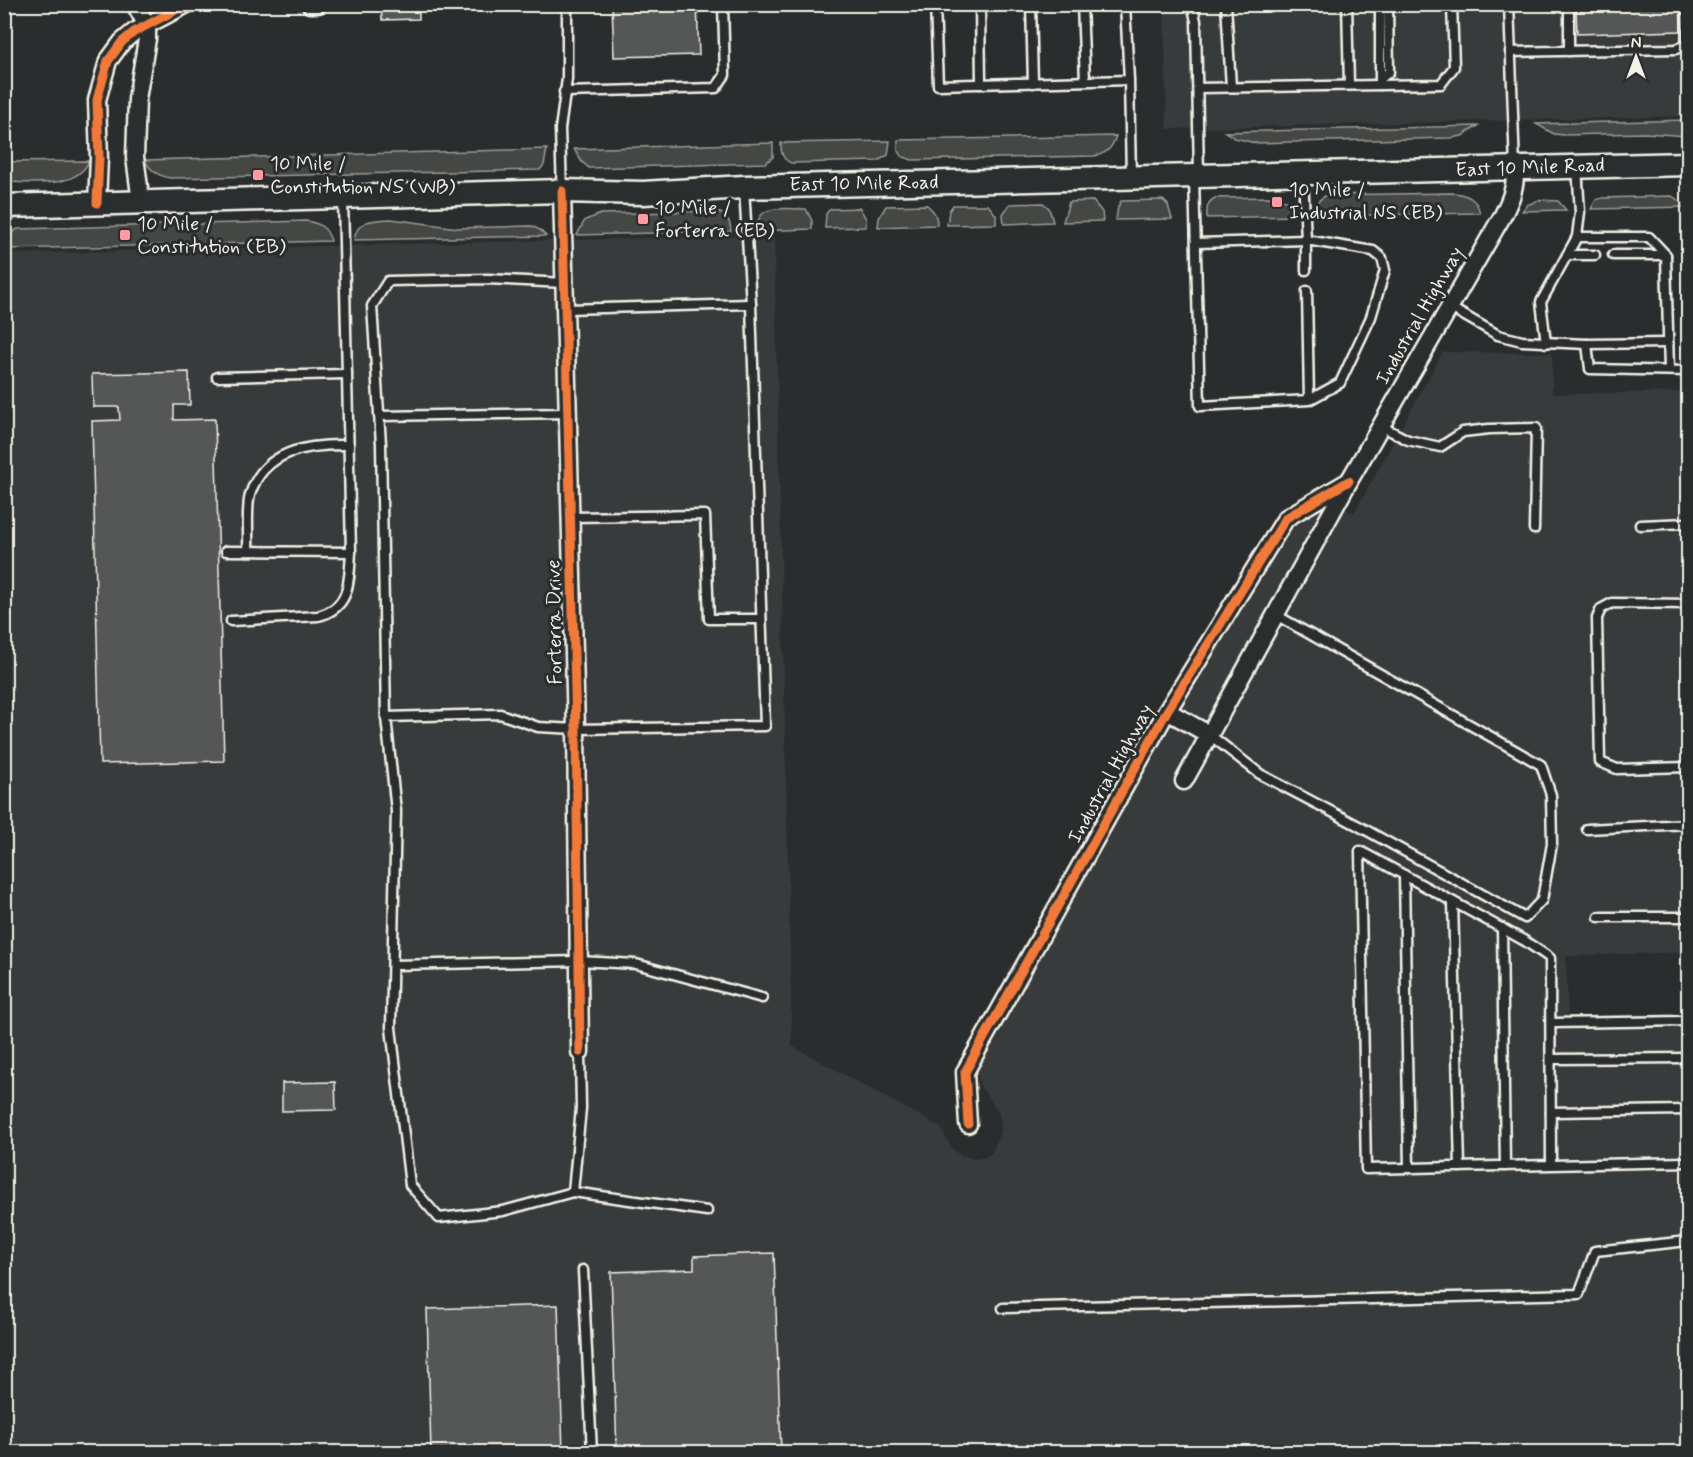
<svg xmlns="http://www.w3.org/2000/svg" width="1693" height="1457" font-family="Mynerve,sans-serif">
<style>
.built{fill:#373a3a}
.green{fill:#444645;stroke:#9c9c96;stroke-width:1.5}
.building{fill:#555756;stroke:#f4f1e8;stroke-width:1.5}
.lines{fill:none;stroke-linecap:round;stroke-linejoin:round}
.lane-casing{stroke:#f4f1e8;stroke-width:13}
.street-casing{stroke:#f4f1e8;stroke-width:21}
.secondary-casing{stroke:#f4f1e8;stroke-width:27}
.lane{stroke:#2a2d2e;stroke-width:8}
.street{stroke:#2a2d2e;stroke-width:16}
.secondary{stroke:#2a2d2e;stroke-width:22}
.cycleway-casing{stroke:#2a2d2e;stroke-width:13}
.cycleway{stroke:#f17a3a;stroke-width:9}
.poi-dot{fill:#ff9aa2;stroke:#2a2d2e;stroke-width:2}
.labels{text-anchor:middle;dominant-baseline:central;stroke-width:6;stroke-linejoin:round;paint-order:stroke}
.poi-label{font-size:20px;fill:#f4f1e8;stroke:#2a2d2e;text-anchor:start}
.street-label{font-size:20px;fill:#f4f1e8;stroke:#2a2d2e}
</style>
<rect width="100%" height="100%" fill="#2a2d2e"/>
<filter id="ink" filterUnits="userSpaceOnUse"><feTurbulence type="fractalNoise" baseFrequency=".0167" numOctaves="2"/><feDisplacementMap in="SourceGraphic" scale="12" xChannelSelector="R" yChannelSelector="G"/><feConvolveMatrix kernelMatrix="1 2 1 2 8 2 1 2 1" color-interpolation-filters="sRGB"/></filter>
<g filter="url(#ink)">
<g class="built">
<path d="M1164,5H1688V116L1167,129Z"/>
<path d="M774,235L792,1046L940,1127L952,1149L960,1155L973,1158H983L992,1153L1001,1129L999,1112L982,1089L978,1080V1070L982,1057L1155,739L1277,547L1301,516L1329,501L1354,513L1443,352L1552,353V394L1688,392V952L1566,956L1568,1016L1688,1013V1452H5L4,254Z"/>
</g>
<g class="green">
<path d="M1688,120V136L1645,133L1564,135L1554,134L1536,124Z"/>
<path d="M1478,126L1462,136L1451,138L1255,143L1235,138L1225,132Z"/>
<path d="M1116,136C1112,148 1107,154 1094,156L912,160L901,156L898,151V140Z"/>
<path d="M890,141L888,155L878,161L791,163C782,159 781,153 781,143Z"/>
<path d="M773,143V157L765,163L589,168L582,162L574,149Z"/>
<path d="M547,149L544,165L540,170L170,178C158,176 150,171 145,160Z"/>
<path d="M89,161C76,190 32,182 5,182V162Z"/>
<path d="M1455,193C1468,195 1477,199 1480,213L1314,216C1315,205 1317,199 1328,195Z"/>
<path d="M1672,196L1688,207L1591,209L1596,200L1602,198Z"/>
<path d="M1274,197C1286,199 1292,204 1294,216L1207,218C1207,209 1206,203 1215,198Z"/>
<path d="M1163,200L1168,205L1172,219L1116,220L1118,207L1121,201Z"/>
<path d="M1539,200L1558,201L1566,210L1522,211L1527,205Z"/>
<path d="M1093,201L1102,212L1103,221L1063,222L1069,202Z"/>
<path d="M1043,203L1049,208L1053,222L1004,224L1003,214L1010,204Z"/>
<path d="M927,205C935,212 937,216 937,225L878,227L879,218L886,206Z"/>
<path d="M953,205H988L996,215V224L947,225L949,211Z"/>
<path d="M860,208L866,219V227L825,228L826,214L830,209Z"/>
<path d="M806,209L812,221V229L756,231C757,202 784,209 806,209Z"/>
<path d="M712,211C725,213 730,218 731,231L577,235L585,220L601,214Z"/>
<path d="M391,219L458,228L532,226L540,230L546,236L354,240C357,219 373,220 391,219Z"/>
<path d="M306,221C319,223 327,227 331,241L8,249C9,240 9,233 18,229Z"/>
</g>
<g class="building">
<path d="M381,4H419V19L382,20Z"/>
<path d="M612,4H697L699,55L614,57Z"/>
<path d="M1619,4H1640L1641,7H1681L1682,31L1577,34L1576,9L1619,8Z"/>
<path d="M189,372L190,405H174V420L215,419L224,761L100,764L92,421L120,420L119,407H93L92,374Z"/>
<path d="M335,1082L336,1110L282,1111V1083Z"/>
<path d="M774,1253L781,1452H617L611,1272L694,1269V1256Z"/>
<path d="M558,1305L563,1452H431L427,1309Z"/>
</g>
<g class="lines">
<g class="lane-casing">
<g id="lane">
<path d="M935,4L938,85L1129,80L1125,4"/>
<path d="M980,4L981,84"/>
<path d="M1031,4L1033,83"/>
<path d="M1082,4L1085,81"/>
<path d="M1192,4L1196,21L1199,175"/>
<path d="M1226,4L1231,87"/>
<path d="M1347,4L1349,85"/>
<path d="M1509,4L1515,168"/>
<path d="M1569,4V51"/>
<path d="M1510,52L1676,49L1686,45L1688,37L1687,4"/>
<path d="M1380,79L1389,72L1388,4"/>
<path d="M1129,80L1131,176"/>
<path d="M1380,85V4"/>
<path d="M1198,88L1441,84L1454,67L1452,4"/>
<path d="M564,92L716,88L725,75L723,4"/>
<path d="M1303,175L1306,240L1373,251L1382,258L1385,270L1371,317L1340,383L1309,400"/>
<path d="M1194,177L1200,406L1309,400L1307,291"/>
<path d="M562,191L560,129L567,79V4"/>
<path d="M1577,237H1649L1666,255L1669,370"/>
<path d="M1196,243L1306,240V270"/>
<path d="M1567,255H1595"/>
<path d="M1613,255H1666"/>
<path d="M564,283L488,279L388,281L372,306L381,444L386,717L396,811L391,1028L410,1185L439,1218L503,1211L573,1192L581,1108L580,1052"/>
<path d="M1451,308L1498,335L1522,341L1587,344L1590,369L1688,371"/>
<path d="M566,309L751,304"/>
<path d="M1546,343L1541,302L1577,237L1580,212L1577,167"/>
<path d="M1587,344L1668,343"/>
<path d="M217,377L347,374"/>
<path d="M379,416L568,413"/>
<path d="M1381,426L1408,440L1440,447L1463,432L1489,429L1536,428L1534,529"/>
<path d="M571,517L705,515L709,619H761"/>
<path d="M1640,525L1688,523"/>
<path d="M226,551L351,552"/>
<path d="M248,551C249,537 246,508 250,495C263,450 309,444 349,445"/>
<path d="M1688,604L1612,603L1601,609L1597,618L1600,762L1617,769L1688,767"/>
<path d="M231,621L318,616C351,608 349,580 351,552L343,198"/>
<path d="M386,717L500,714L538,727L576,729L765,726L751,304L744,188"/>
<path d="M1210,735L1260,774L1355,824L1525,918L1542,900L1552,844L1551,795L1541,765L1276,615"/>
<path d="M1587,829L1688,824"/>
<path d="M1404,875L1409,1168"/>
<path d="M1453,902L1460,1167"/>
<path d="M1599,917H1688"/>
<path d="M1502,928L1505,1166"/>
<path d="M394,965L579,961L636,964L762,998"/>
<path d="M1551,1023L1688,1021"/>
<path d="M1551,1059L1688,1058"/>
<path d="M1551,1112L1688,1110"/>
<path d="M1551,1165L1550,958L1525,941L1360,851L1366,1169L1688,1162"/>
<path d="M573,1192L707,1211"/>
<path d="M583,1270L592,1452"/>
<path d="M1003,1308L1579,1294L1595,1251L1688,1241"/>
</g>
</g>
<g class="street-casing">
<g id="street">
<path d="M135,4L147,26V39L137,99L135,157L141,202"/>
<path d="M310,4H318"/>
<path d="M562,191L576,729L580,1052"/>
<path d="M97,203L99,158L97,100L108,61L122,42L134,32L187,4"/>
<path d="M1167,711L1210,735"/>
<path d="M1184,781L1349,481L1503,215C1511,199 1516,187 1515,169"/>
<path d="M968,1124L965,1072L1167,711L1286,518L1349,481"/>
</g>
</g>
<g class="secondary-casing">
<path id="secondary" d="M4,206L562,191L643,193L744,187L1688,164"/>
</g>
<use href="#lane" class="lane"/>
<use href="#street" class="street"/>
<use href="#secondary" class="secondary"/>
<g class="cycleway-casing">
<g id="cycleway">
<path d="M562,191L576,729L580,1052"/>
<path d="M97,203L99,158L97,100L108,61L122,42L134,32L187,4"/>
<path d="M968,1124L965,1072L1167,711L1286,518L1349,481"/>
</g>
</g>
<use href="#cycleway" class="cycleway"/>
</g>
</g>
<g class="poi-dot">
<rect x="252" y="169" width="12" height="12" rx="3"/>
<rect x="1271" y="196" width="12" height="12" rx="3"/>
<rect x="637" y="213" width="12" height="12" rx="3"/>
<rect x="119" y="229" width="12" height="12" rx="3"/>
</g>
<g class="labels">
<g class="poi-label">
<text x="270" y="164">10 Mile /<tspan x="270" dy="23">Constitution NS (WB)</tspan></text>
<text x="1289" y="190">10 Mile /<tspan x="1289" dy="23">Industrial NS (EB)</tspan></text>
<text x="655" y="208">10 Mile /<tspan x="655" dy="23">Forterra (EB)</tspan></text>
<text x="137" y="224">10 Mile /<tspan x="137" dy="23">Constitution (EB)</tspan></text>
</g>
<g class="street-label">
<text transform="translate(1530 168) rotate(-2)">East 10 Mile Road</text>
<text transform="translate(864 184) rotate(-1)">East 10 Mile Road</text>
<text transform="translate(1420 316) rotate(-60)">Industrial Highway</text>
<text transform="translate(555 622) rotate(-91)">Forterra Drive</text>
<text transform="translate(1111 774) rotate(-61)">Industrial Highway</text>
</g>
</g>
<rect width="1693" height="1457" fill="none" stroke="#2a2d2e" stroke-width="24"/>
<rect x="12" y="12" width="1669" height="1433" fill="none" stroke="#f4f1e8" stroke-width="2" filter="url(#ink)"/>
<g transform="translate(1636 57)" stroke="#2a2d2e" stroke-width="4.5" paint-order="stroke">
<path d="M0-4.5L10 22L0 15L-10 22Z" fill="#f4f1e8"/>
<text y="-9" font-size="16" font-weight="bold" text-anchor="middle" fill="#f4f1e8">N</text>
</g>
</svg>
